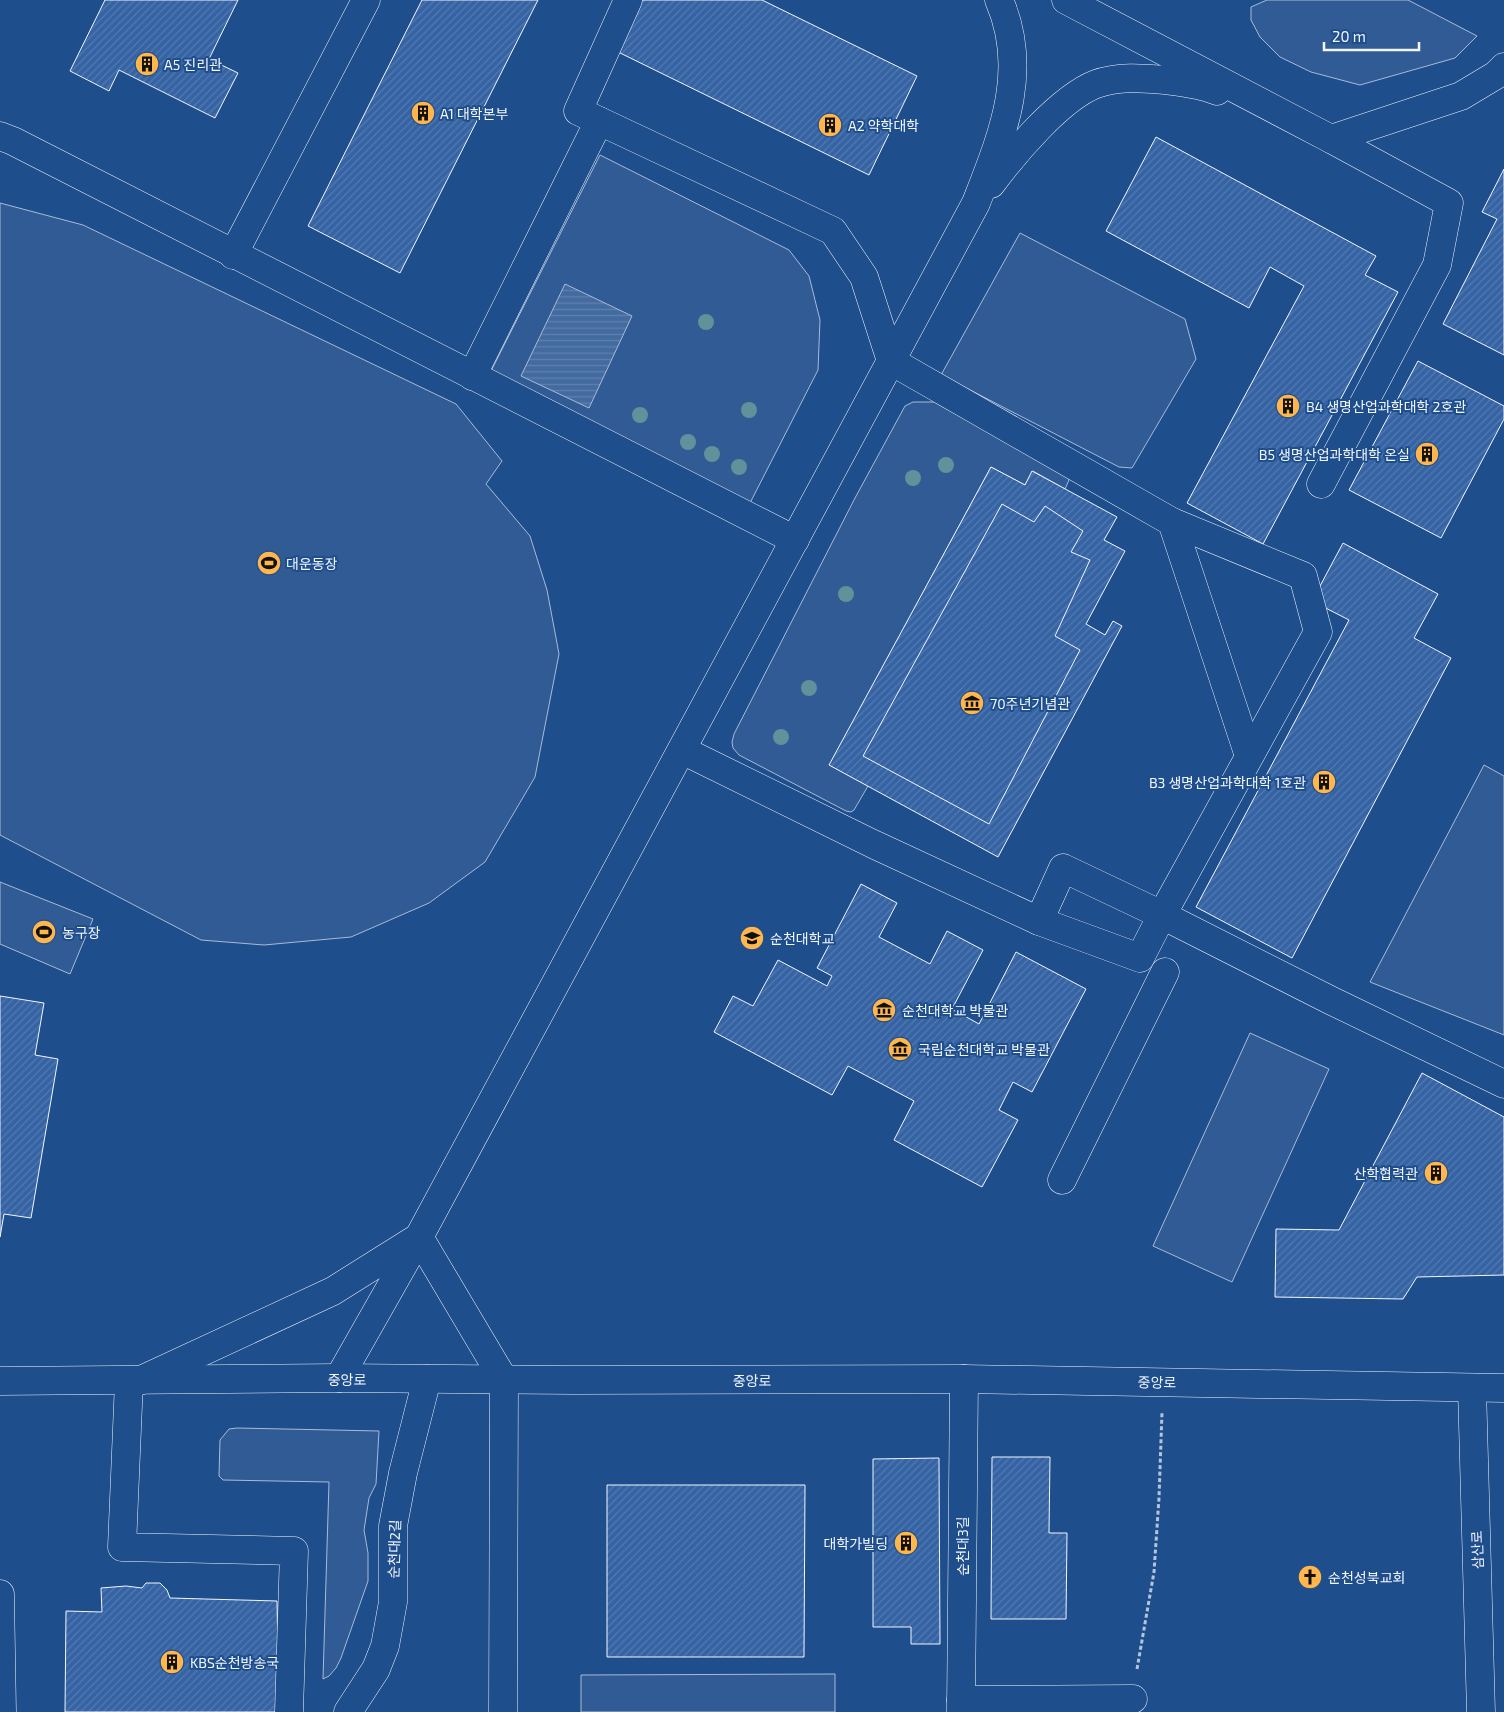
<svg xmlns="http://www.w3.org/2000/svg" width="1504" height="1712" font-family="'Exo 2','Noto Sans KR',sans-serif">
<style>
.built{fill:#305b95;stroke:#a8bbd7}
.water{fill:url(#water-rules);stroke:#a8bbd7}
.building{fill:url(#building-hatch);stroke:#f2f6ff}
.lines{fill:none;stroke-linecap:round;stroke-linejoin:round}
.minor-casing{stroke:#f2f6ff;stroke-width:29}
.major-casing{stroke:#f2f6ff;stroke-width:29}
.path{stroke:#b3c4dc;stroke-width:3;stroke-dasharray:4 2.5;stroke-linecap:butt}
.minor{stroke:#1f4e8c;stroke-width:28}
.major{stroke:#1f4e8c;stroke-width:28}
.tree{fill:#61919a}
.labels{text-anchor:middle;dominant-baseline:central;stroke-width:4;stroke-linejoin:round;paint-order:stroke}
.poi-label{font-size:14px;fill:#f2f6ff;stroke:#1f4e8c;text-anchor:start}
.street-label{font-size:14px;fill:#f2f6ff;stroke:#1f4e8c}
</style>
<defs>
<pattern id="water-rules" width="6" height="5" patternUnits="userSpaceOnUse" patternTransform="scale(1.25)"><rect width="6" height="5" fill="#446ba0"/><path d="M0 2.5h6" fill="none" stroke="#5f81ae"/></pattern>
<pattern id="building-hatch" width="6" height="6" patternUnits="userSpaceOnUse" patternTransform="scale(1.25)"><rect width="6" height="6" fill="#3563a3"/><path d="M-1 1l2-2M0 6l6-6M5 7l2-2" fill="none" stroke="#537ab1"/></pattern>
</defs>
<rect width="100%" height="100%" fill="#1f4e8c"/>
<g class="built">
<path d="M1267,0H1408L1477,36L1455,58L1360,85L1311,72L1280,57L1260,37L1251,20V7Z"/>
<path d="M600,155L789,250L809,276L820,320L818,370L750,503L491,371Z"/>
<path d="M0,203L83,225L456,404L502,461L486,484L530,536L547,590L559,654L535,777L485,862L429,903L351,937L264,945L201,940L0,835Z"/>
<path d="M1020,233L1185,319L1196,359L1132,468L1119,467L941,375Z"/>
<path d="M913,402H934L1069,477V480L1065,489L1033,471L1025,485L991,467L830,765L868,786L854,810L851,812L846,811L739,755L733,748L732,742L734,734L855,498L905,406Z"/>
<path d="M1484,765L1504,776V1035L1370,982Z"/>
<path d="M0,882L93,919L70,974L0,944Z"/>
<path d="M1250,1033L1329,1069L1232,1282L1153,1246Z"/>
<path d="M237,1428L379,1431L376,1484L369,1498L364,1530L368,1553V1581L341,1658L336,1668L329,1676L323,1679L329,1482L223,1480L219,1476L220,1440L229,1429Z"/>
<path d="M835,1674V1712H581V1675Z"/>
</g>
<path class="water" d="M565,284L632,316L589,408L521,376Z"/>
<g class="building">
<path d="M105,0H238L209,59L238,73L215,118L119,70L109,91L70,71Z"/>
<path d="M422,0H538L400,273L308,226Z"/>
<path d="M638,0H762L917,76L869,175L614,50Z"/>
<path d="M1156,137L1376,256L1365,275L1398,292L1263,544L1187,503L1304,286L1270,267L1249,308L1106,231Z"/>
<path d="M1504,169V355L1443,324L1497,219L1482,212Z"/>
<path d="M1418,361L1504,406V419L1441,538L1349,490Z"/>
<path d="M991,467L1025,485L1032,471L1117,517L1104,540L1125,551L1086,624L1105,635L1113,621L1122,626L998,857L829,765Z"/>
<path d="M1002,504L1034,522L1045,506L1083,531L1071,552L1090,560L1055,636L1080,650L989,824L863,756Z"/>
<path d="M1343,543L1438,594L1414,638L1451,658L1292,958L1196,907L1349,620L1312,601Z"/>
<path d="M861,884L897,903L879,937L930,964L947,931L983,950L952,1009L979,1024L1016,952L1086,989L1032,1092L1013,1082L999,1110L1018,1120L982,1187L894,1140L914,1101L848,1066L832,1095L714,1032L733,996L753,1006L778,960L827,986L832,976L817,968Z"/>
<path d="M0,996L44,1003L35,1055L58,1059L31,1218L4,1214L0,1237Z"/>
<path d="M1422,1073L1504,1117V1275L1417,1277L1403,1299L1275,1297L1276,1229L1339,1230Z"/>
<path d="M992,1457H1050L1049,1533H1067L1066,1619H991Z"/>
<path d="M939,1458L940,1644H911V1627H873V1459Z"/>
<path d="M607,1485H805L804,1657H607Z"/>
<path d="M146,1583H160L167,1590L170,1598L277,1601L279,1712H65L66,1611L102,1612L101,1588L126,1586L142,1588Z"/>
</g>
<g class="lines">
<g class="minor-casing">
<g id="minor">
<path d="M628,0L578,111L833,231L864,277L891,361L1172,522L1249,756"/>
<path d="M1066,0L1331,139L1461,96L1496,75L1504,67"/>
<path d="M0,136L13,141L795,540"/>
<path d="M991,184C1014,153 1060,98 1096,84C1118,76 1142,78 1165,80C1182,82 1201,84 1217,91"/>
<path d="M233,255L366,0"/>
<path d="M472,376L599,121"/>
<path d="M1321,484L1437,265L1449,203L1331,139"/>
<path d="M682,750L873,844L1039,921L1140,958L1162,915L1318,632L1303,576L1172,522"/>
<path d="M1039,921L1063,868L1162,915L1332,1001L1504,1084"/>
<path d="M1062,1180L1165,972"/>
<path d="M339,1378L419,1237L976,203C1002,136 1030,71 999,0"/>
<path d="M129,1381L122,1547L294,1551L289,1712"/>
<path d="M139,1381L333,1291L419,1237L504,1380L503,1712"/>
<path d="M0,1594L2,1712"/>
<path d="M961,1700L1133,1699"/>
<path d="M348,1712L376,1669L385,1646L393,1602V1526L403,1473L427,1379"/>
<path d="M961,1712L964,1379"/>
</g>
</g>
<g class="major-casing">
<g id="major">
<path d="M0,1381L339,1378L574,1380L964,1379L1504,1388"/>
<path d="M1472,1388L1481,1712"/>
</g>
</g>
<path class="path" d="M1137,1669L1154,1572L1159,1498L1162,1412"/>
<use href="#minor" class="minor"/>
<use href="#major" class="major"/>
</g>
<g class="tree">
<circle cx="706" cy="322" r="8"/>
<circle cx="749" cy="410" r="8"/>
<circle cx="640" cy="415" r="8"/>
<circle cx="688" cy="442" r="8"/>
<circle cx="712" cy="454" r="8"/>
<circle cx="946" cy="465" r="8"/>
<circle cx="739" cy="467" r="8"/>
<circle cx="913" cy="478" r="8"/>
<circle cx="846" cy="594" r="8"/>
<circle cx="809" cy="688" r="8"/>
<circle cx="781" cy="737" r="8"/>
</g>
<defs>
<g id="building-disc" transform="scale(1.25)"><circle r="9.5" fill="#ffb74d" stroke="#1f4e8c"/><path d="M-4-6H4V6H1V3H-1V6H-4ZM-2.5-4.3h1.7v1.8h-1.7ZM.8-4.3h1.7v1.8H.8ZM-2.5-1h1.7V.8h-1.7ZM.8-1h1.7V.8H.8Z" fill="#111"/></g>
<g id="stadium-disc" transform="scale(1.25)"><circle r="9.5" fill="#ffb74d" stroke="#1f4e8c"/><path d="M0-5a6.5 5 0 1 0 0 10a6.5 5 0 1 0 0-10ZM-3.5-1.8h7v3.6h-7Z" fill="#111"/></g>
<g id="museum-disc" transform="scale(1.25)"><circle r="9.5" fill="#ffb74d" stroke="#1f4e8c"/><path d="M0-6L6-3V-2H-6V-3ZM-5-1h2V3h-2ZM-1-1h2V3h-2ZM3-1h2V3H3ZM-6 4H6V6H-6Z" fill="#111"/></g>
<g id="university-disc" transform="scale(1.25)"><circle r="9.5" fill="#ffb74d" stroke="#1f4e8c"/><path d="M0-5L7-2L0 1L-7-2ZM-4 1L0 2.5L4 1V4Q0 6-4 4Z" fill="#111"/></g>
<g id="church-disc" transform="scale(1.25)"><circle r="9.5" fill="#ffb74d" stroke="#1f4e8c"/><path d="M-1.2-6h2.4v3.5h3.3v2.4h-3.3V6h-2.4V-.1h-3.3v-2.4h3.3Z" fill="#111"/></g>
</defs>
<g fill-rule="evenodd">
<use href="#building-disc" x="147" y="64"/>
<use href="#building-disc" x="423" y="113"/>
<use href="#building-disc" x="830" y="125"/>
<use href="#building-disc" x="1288" y="406"/>
<use href="#building-disc" x="1427" y="454"/>
<use href="#stadium-disc" x="269" y="563"/>
<use href="#museum-disc" x="972" y="703"/>
<use href="#building-disc" x="1324" y="782"/>
<use href="#stadium-disc" x="44" y="932"/>
<use href="#university-disc" x="752" y="938"/>
<use href="#museum-disc" x="884" y="1010"/>
<use href="#museum-disc" x="900" y="1049"/>
<use href="#building-disc" x="1436" y="1173"/>
<use href="#building-disc" x="906" y="1543"/>
<use href="#church-disc" x="1310" y="1577"/>
<use href="#building-disc" x="172" y="1662"/>
</g>
<g class="labels">
<g class="poi-label">
<text x="164" y="64">A5 진리관</text>
<text x="440" y="113">A1 대학본부</text>
<text x="848" y="125">A2 약학대학</text>
<text x="1306" y="406">B4 생명산업과학대학 2호관</text>
<text x="1410" y="454" text-anchor="end">B5 생명산업과학대학 온실</text>
<text x="286" y="563">대운동장</text>
<text x="990" y="703">70주년기념관</text>
<text x="1306" y="782" text-anchor="end">B3 생명산업과학대학 1호관</text>
<text x="62" y="932">농구장</text>
<text x="770" y="938">순천대학교</text>
<text x="902" y="1010">순천대학교 박물관</text>
<text x="918" y="1049">국립순천대학교 박물관</text>
<text x="1418" y="1173" text-anchor="end">산학협력관</text>
<text x="888" y="1543" text-anchor="end">대학가빌딩</text>
<text x="1328" y="1577">순천성북교회</text>
<text x="190" y="1662">KBS순천방송국</text>
</g>
<g class="street-label">
<text x="347" y="1379">중앙로</text>
<text x="752" y="1380">중앙로</text>
<text transform="translate(1157 1382) rotate(1)">중앙로</text>
<text transform="translate(962 1546) rotate(-90)">순천대3길</text>
<text transform="translate(394 1549) rotate(-88)">순천대2길</text>
<text transform="translate(1477 1550) rotate(-92)">삼산로</text>
</g>
</g>
<path d="M1324 42v8h95v-8" fill="none" stroke="#f2f6ff" stroke-width="2.5"/>
<text x="1332" y="42" font-size="15" fill="#f2f6ff" stroke="#1f4e8c" stroke-width="4" paint-order="stroke">20 m</text>
</svg>
